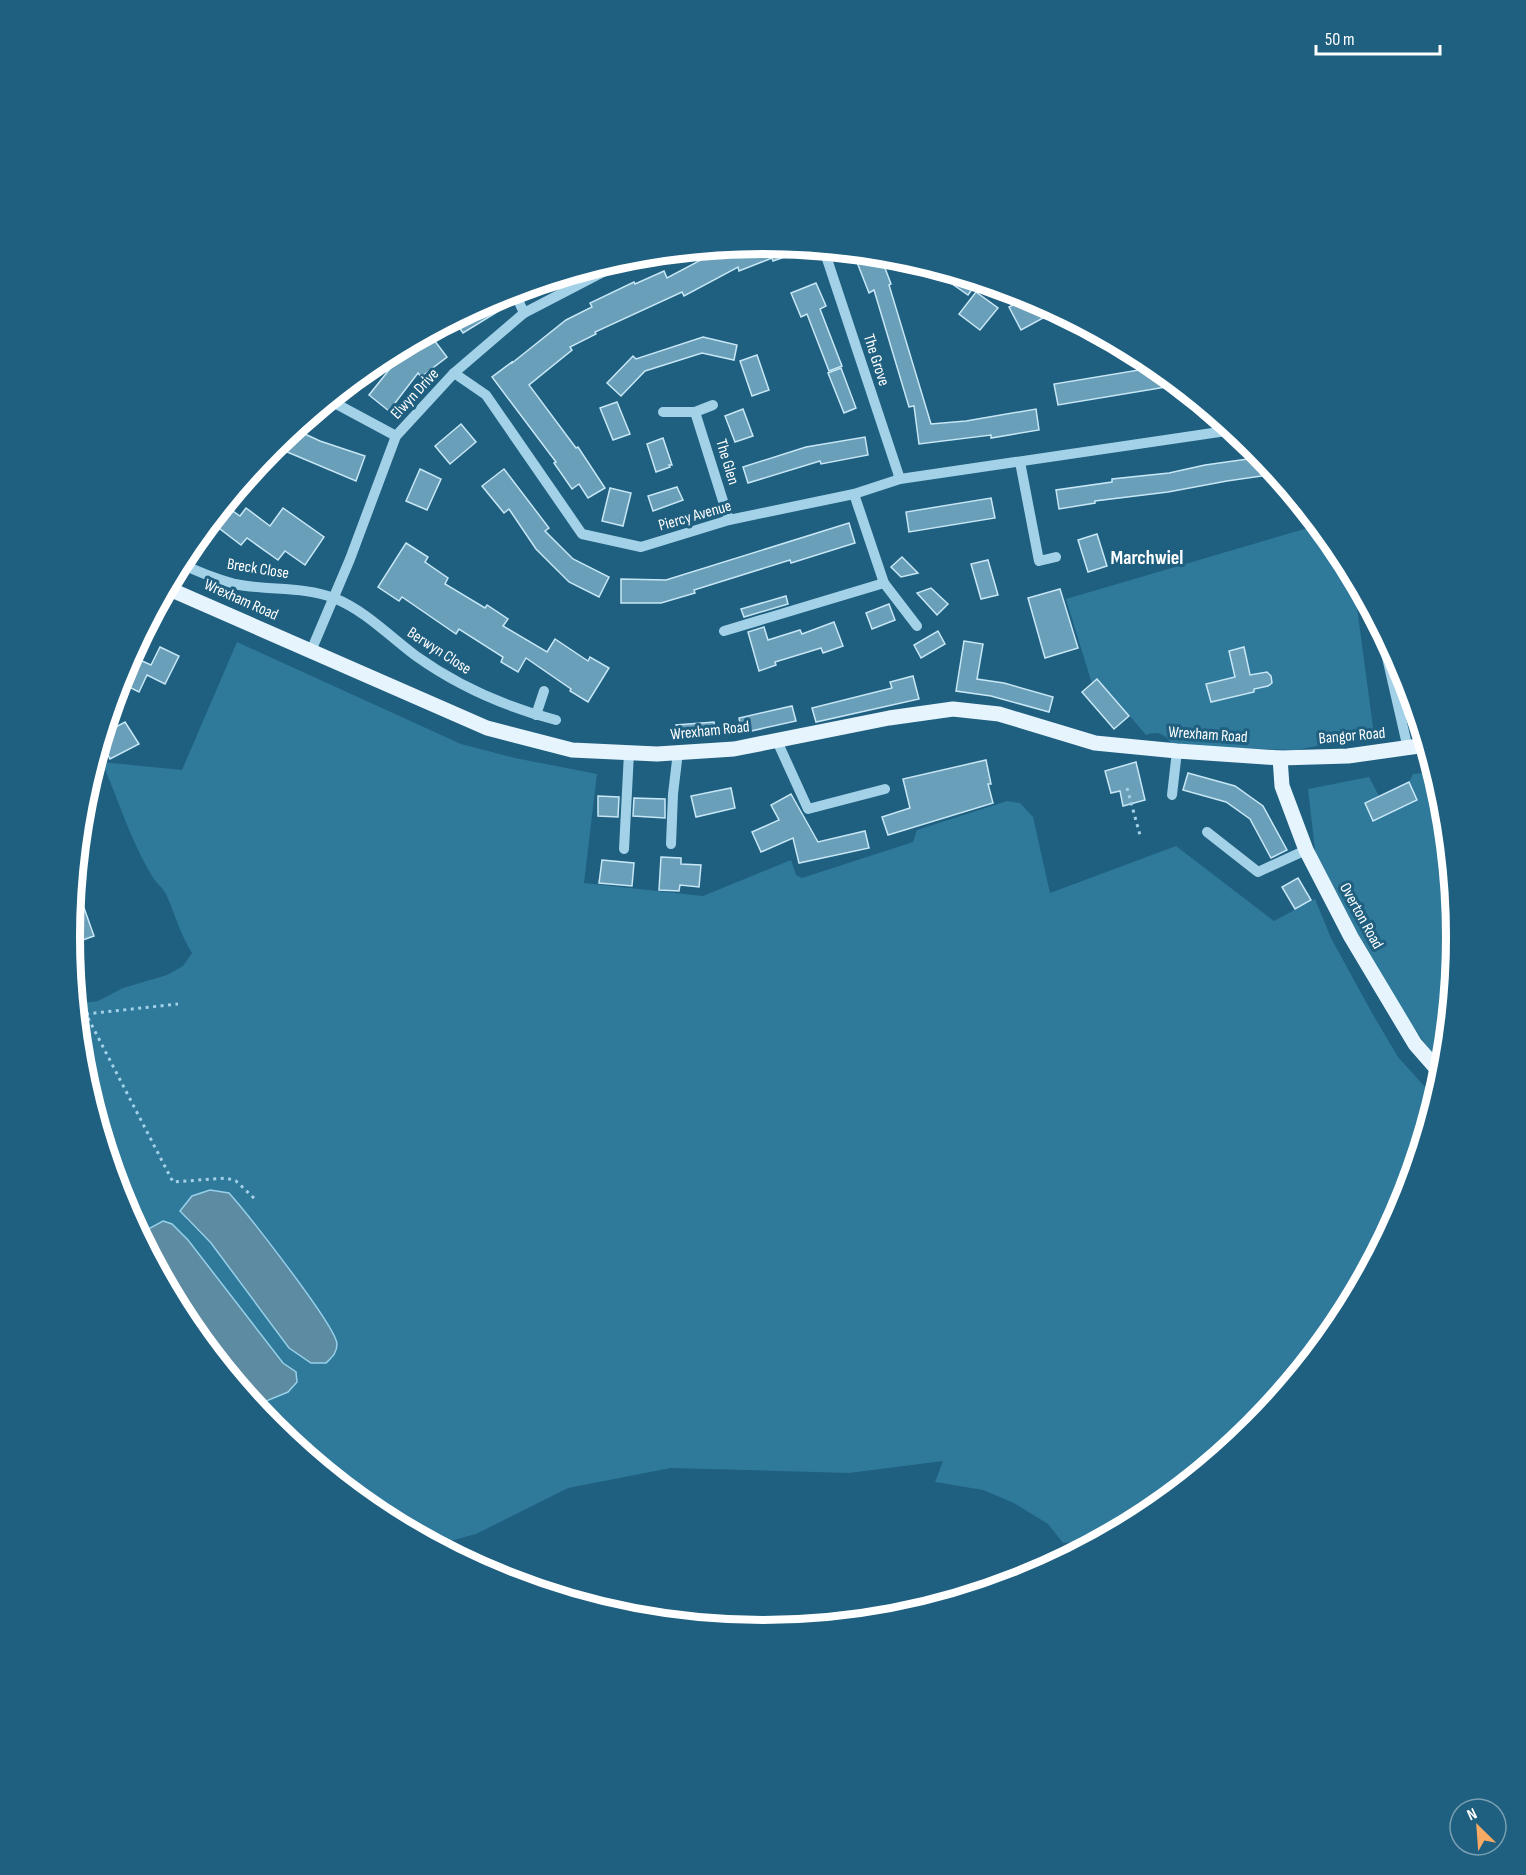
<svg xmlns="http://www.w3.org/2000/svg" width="1526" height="1875" font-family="'Sofia Sans Condensed',sans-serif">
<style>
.green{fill:#2f799b;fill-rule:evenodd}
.water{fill:#5c8ba2;stroke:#97d0e9;stroke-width:1.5}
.building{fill:#699fb8;stroke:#c7e7f6;stroke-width:1.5}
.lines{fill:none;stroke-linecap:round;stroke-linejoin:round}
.path{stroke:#a3d2e8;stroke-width:3;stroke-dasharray:3 4.5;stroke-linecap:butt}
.minor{stroke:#a3d2e8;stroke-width:10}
.major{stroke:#e6f4fe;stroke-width:15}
.labels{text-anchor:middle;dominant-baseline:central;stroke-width:6;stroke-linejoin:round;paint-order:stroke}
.street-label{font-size:16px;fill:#fff;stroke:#1f5f7f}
.quarter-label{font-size:20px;font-weight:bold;fill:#fff;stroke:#1f5f7f}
.rim{fill:none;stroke:#fff;stroke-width:8}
</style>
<rect width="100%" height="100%" fill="#1f5f7f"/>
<g class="green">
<path d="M1318,525L1340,552L1353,577L1374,735L1296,750L1172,746C1167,734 1157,730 1146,735L1098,679L1092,684L1066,599Z"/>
<path d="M237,642L461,744L515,758L597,774L584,883L703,896L791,860L796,875L802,878L913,842L917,830L1007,801L1020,803L1033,817L1050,893L1176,846L1274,921L1315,899L1331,938L1372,1013L1398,1057L1436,1099L1404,1203L1340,1323L1253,1428L1148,1515L1081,1551L1075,1542L1063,1543L1048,1524L1014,1503L983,1490L935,1482L943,1461L849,1473L671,1468L568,1488L476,1534L435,1545L377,1514L272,1428L254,1406L288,1392L295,1372L283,1363L163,1221L139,1234L122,1203L82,1073L76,1004L98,1001L123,988L167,975L183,966L192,953C180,934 175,914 166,894C162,887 156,883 152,876C131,842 118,799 102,762L182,770ZM246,1212L326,1321L337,1342L210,1243L186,1219Z"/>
<path d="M1434,772L1439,788L1432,790L1447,879H1451L1457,938L1444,1067L1436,1059L1405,1015L1356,934L1316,859L1308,789L1369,777L1379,796L1365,804L1374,821L1417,800L1409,782L1413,774Z"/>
</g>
<g class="water">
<path d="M210,1190L229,1193C246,1212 336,1326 337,1344C337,1353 332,1357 326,1363H311L289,1348L211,1243L180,1211L192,1196Z"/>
<path d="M163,1221L172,1224L188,1240L283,1363L296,1372L297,1382L288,1392L254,1406L186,1323L139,1234Z"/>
</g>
<g class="building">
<path d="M764,244L810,248L773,261L772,258L739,271L738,267L684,296L682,292L595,332L596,334L570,347L572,350L529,385L576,448L578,447L605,488L588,498L579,484L572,489L554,463L556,462L492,377L512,362V363L566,320L592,307L590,303L634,282L635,284L664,271L667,278L714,253L716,257L745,245Z"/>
<path d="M853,252L880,255L891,284L889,285L931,424L966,421L1036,409L1039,430L991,438V435L919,444L914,406L909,407L874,290L869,293Z"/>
<path d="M933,267L967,278L978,281L968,295L932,270Z"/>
<path d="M816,283L826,306L820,309L842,366L829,371L807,314L801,317L791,293Z"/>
<path d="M976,292L998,308L980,330L959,314Z"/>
<path d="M1029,296L1056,311L1021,330L1009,307Z"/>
<path d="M495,298L502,309L463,333L454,320Z"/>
<path d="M431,336L447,357L421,377L418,373L389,411L369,395L393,365Z"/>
<path d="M703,337L737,345L734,360L702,353L645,371L621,396L607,383L633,356L636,359Z"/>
<path d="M757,355L769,390L752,396L740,361Z"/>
<path d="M1157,367L1178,385L1058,405L1054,384Z"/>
<path d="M841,368L856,408L844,413L828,373Z"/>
<path d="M617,402L630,434L613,440L600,408Z"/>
<path d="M743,409L753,436L735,442L725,416Z"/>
<path d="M461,424L476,442L450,464L435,446Z"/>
<path d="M294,429L320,441L365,456L356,481L273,446Z"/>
<path d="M865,437L868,455L821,464L820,461L748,483L743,467L806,447Z"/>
<path d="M663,438L672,465H669L670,467L656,472L647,444Z"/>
<path d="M1262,457L1276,474L1227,481L1168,492L1095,501V503L1059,509L1056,490L1112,482V479L1169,473L1205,465Z"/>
<path d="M420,469L441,479L427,510L406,501Z"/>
<path d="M504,469L549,528L545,531L573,559L609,577L599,597L569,582L536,549L509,509L504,513L482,486Z"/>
<path d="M677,487L683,500L653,511L648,496Z"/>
<path d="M610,488L631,493L623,526L602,521Z"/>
<path d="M991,498L995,518L909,532L906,512Z"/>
<path d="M224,505L240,516L246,508L270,526L283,508L324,537L305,565L285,551L278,560L247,538L241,545L211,522Z"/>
<path d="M849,523L855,543L791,563L790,560L694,590L695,593L661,603H621V579L666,580Z"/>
<path d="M1097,534L1107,566L1088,572L1078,540Z"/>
<path d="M406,543L428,557L425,562L448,578L445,584L485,608L487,605L508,619L503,626L547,652L555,639L588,661L590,657L609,668L588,702L570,691L571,689L526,658L518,672L501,662L503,657L459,629L456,634L402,597L399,601L378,587Z"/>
<path d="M902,557L918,573L901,577L891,567Z"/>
<path d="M988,560L998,595L981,599L971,564Z"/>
<path d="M931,588L948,604L937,615L917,593Z"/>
<path d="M1060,589L1078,648L1045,658L1028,598Z"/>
<path d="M786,596L788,604L744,617L741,609Z"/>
<path d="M889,604L895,620L872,629L866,613Z"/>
<path d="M834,622L843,646L823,653L821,648L775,662L776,665L759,671L748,632L764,627L768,640L800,630L802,634Z"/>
<path d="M938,631L945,644L921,658L914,645Z"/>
<path d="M964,641L983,644L977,679L1004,683L1053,697L1049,712L991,696L956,691Z"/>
<path d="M160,647L179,656L165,684L147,675L139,692L119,682L131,656L151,665Z"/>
<path d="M1244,647L1250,675L1267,672L1271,676L1272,683L1268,686L1254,689V692L1211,702L1206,684L1235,677L1229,651Z"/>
<path d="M913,676L919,699L816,722L812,708L892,688L890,682Z"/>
<path d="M1097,679L1129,716L1114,729L1082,692Z"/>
<path d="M792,706L796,721L742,733L739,718Z"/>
<path d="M125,722L139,744L110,759L101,741L103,734Z"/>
<path d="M714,722L715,736L679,739L676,725Z"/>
<path d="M986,760L991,784H988L993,803L888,835L882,817L910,808L903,779Z"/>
<path d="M1136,762L1145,800L1123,806L1120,791L1111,793L1105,771Z"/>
<path d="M1188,773L1235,786L1263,806L1287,850L1271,858L1250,819L1226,802L1183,790Z"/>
<path d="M1409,782L1417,800L1373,821L1365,803Z"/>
<path d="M731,788L735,808L696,817L691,796Z"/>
<path d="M791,794L818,842L865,831L869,848L799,863L793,838L761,852L752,832L779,820L771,805Z"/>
<path d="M598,796L619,797L618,817L598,816Z"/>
<path d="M634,798L665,799V818L633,816Z"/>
<path d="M661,857L681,858V864L701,865L699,887L680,885L679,891L659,890Z"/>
<path d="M602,860L634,863L632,886L599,883Z"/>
<path d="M1298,878L1311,900L1295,909L1282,887Z"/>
<path d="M83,905L94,936L80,941L74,927L70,929L72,909Z"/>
</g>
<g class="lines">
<g class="path">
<path d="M1127,788L1140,835"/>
<path d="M76,1011L86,1014L173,1182L226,1178L236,1181L255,1199"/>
<path d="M86,1014L178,1004"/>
</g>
<g class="minor">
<path d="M824,250L900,479"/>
<path d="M514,291L524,313"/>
<path d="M454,373L486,395L582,534L641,547L729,520L854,494L900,479L1233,430"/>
<path d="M329,400L396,436"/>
<path d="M663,412H695L729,520"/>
<path d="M695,412L713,405"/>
<path d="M1020,462L1039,561L1056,557"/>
<path d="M854,494L884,583L917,626"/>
<path d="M180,563C198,572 216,579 235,584C267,591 303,586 334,598C366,611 389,636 416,656C458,686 506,707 556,720"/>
<path d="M1380,627L1408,749"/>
<path d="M724,631L884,583"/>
<path d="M311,651L350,559L396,436L454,373L524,313L603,272L651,254"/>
<path d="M536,715L544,691"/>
<path d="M777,741L808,809L885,789"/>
<path d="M1172,795L1177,751"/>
<path d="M1207,832L1258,872L1306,850"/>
<path d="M671,844L673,794L678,752"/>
<path d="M624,849L629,753"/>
</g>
<g class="major">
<path d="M167,588L487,728L572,750L657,754L734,749L889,718L953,709L999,714L1095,743L1177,751L1280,758L1348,756L1426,745"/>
<path d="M1280,758L1282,786L1306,850L1351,937L1415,1044L1443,1076"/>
</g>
</g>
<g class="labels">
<g class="street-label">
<text transform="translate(876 360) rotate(72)">The Grove</text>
<text transform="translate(415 394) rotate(-47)">Elwyn Drive</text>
<text transform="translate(727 462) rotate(73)">The Glen</text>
<text transform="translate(695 516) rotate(-16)">Piercy Avenue</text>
<text transform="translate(258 569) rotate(9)">Breck Close</text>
<text transform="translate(241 600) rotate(24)">Wrexham Road</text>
<text transform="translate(439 651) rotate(33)">Berwyn Close</text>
<text transform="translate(710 731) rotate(-6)">Wrexham Road</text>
<text transform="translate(1208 735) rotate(4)">Wrexham Road</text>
<text transform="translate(1352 736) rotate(-5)">Bangor Road</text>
<text transform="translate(1361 916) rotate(61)">Overton Road</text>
</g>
<g class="quarter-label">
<text x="1147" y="558">Marchwiel</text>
</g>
</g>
<path d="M0 0H1526V1875H0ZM80 937a683 683 0 1 1 1366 0a683 683 0 1 1-1366 0Z" fill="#1f5f7f" fill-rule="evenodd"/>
<path class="rim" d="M80 937a683 683 0 1 1 1366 0a683 683 0 1 1-1366 0Z"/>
<g transform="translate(1478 1827) rotate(335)"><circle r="28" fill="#1f5f7f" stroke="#799fb2" stroke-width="1.5"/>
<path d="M0-4.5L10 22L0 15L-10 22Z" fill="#f6aa63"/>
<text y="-9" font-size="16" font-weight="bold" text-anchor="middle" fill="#ffffff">N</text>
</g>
<path d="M1316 45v9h124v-9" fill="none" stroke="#ffffff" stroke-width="3"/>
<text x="1325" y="45" font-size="18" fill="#ffffff" stroke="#1f5f7f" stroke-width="4.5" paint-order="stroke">50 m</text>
</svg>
